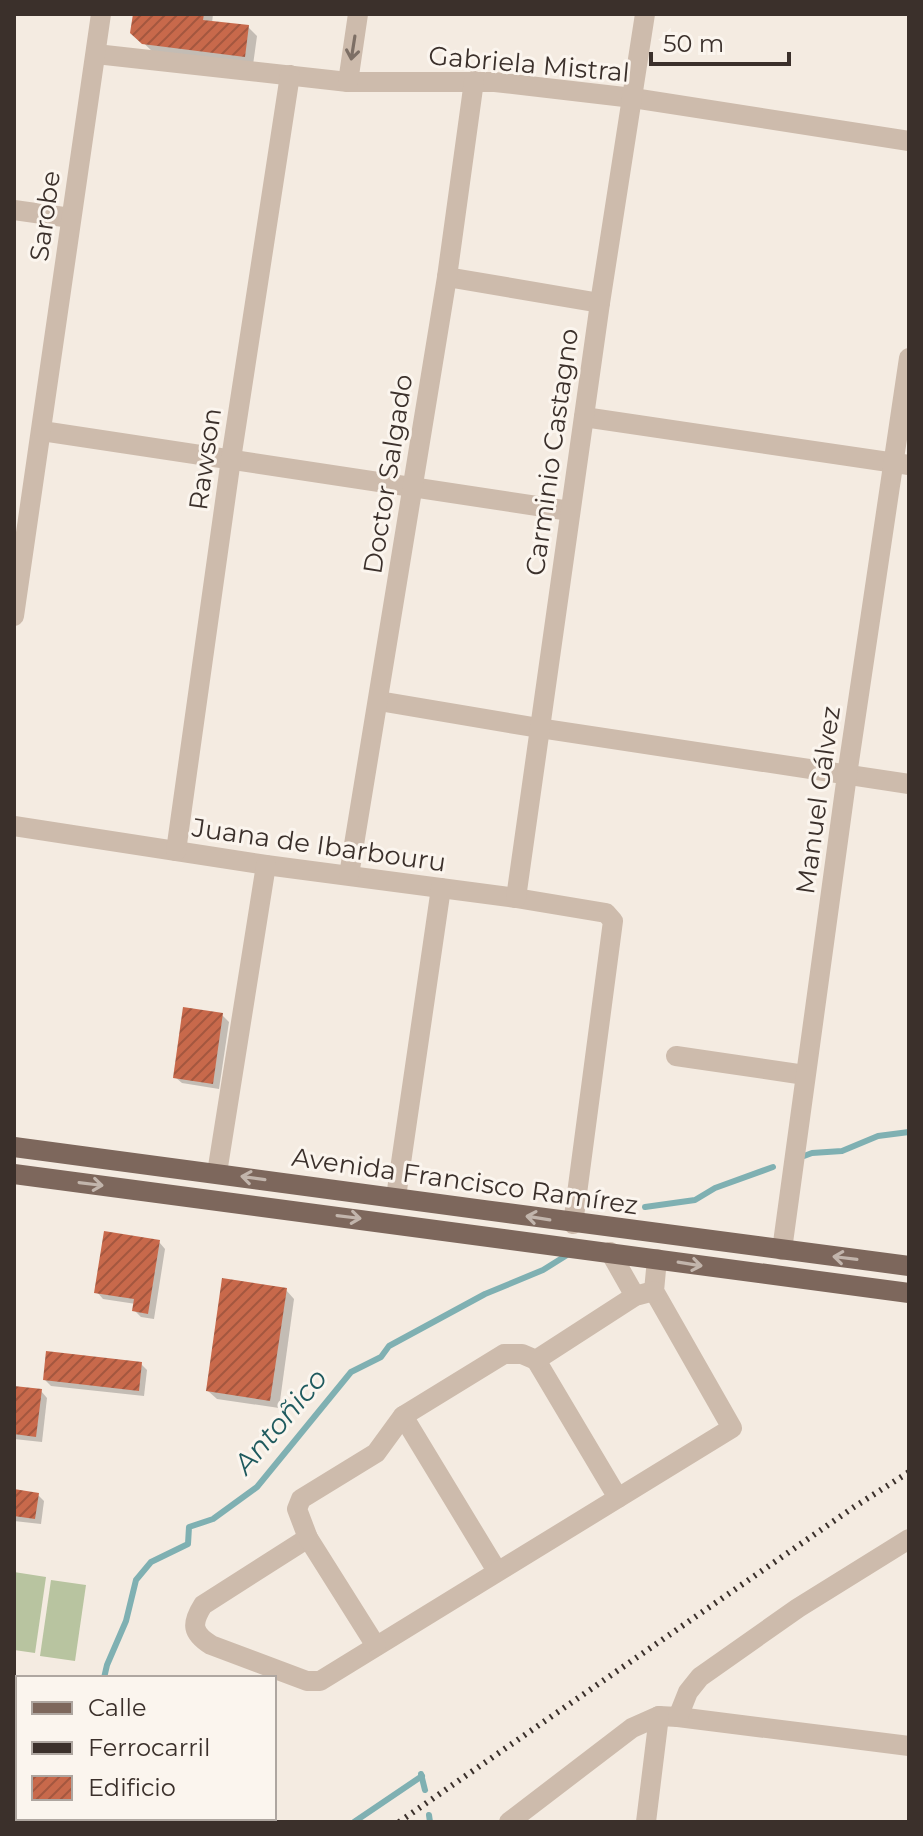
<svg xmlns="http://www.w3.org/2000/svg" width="923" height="1836" font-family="Montserrat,sans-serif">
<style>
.grass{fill:#b8c4a0}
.shadow{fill:#0003}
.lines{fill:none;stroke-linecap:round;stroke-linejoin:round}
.stream{stroke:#7fb0b2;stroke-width:6}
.building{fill:url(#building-hatch)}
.minor{stroke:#cdbbac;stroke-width:20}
.major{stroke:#7d675c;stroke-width:20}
.rail{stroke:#3b302b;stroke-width:6;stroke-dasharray:2 6;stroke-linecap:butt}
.oneway{stroke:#7d6f65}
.oneway2{stroke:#c2b5ac}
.labels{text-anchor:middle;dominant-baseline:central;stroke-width:6;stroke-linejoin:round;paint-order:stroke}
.street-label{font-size:26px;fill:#3b302b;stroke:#fbf5ee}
.water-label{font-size:28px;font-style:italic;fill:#1f5a5e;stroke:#fbf5ee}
</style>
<defs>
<pattern id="building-hatch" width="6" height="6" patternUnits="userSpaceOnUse" patternTransform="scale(2)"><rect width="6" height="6" fill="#c8694b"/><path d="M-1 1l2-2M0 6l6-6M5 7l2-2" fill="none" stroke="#a4573f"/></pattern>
</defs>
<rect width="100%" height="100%" fill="#f4ebe1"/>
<g class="grass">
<path d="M14,1572L46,1577L35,1653L14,1650Z"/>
<path d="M51,1580L86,1585L75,1661L40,1656Z"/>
</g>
<g class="shadow">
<path d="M135,14H213L212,23L248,27L257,36L253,65L153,52L133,33Z"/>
<path d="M222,1015L229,1022L219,1089L182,1083L175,1077Z"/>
<path d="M159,1242L165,1249L154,1319L141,1317L135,1311L136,1304L103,1299L97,1292Z"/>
<path d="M286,1290L294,1299L279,1408L217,1399L208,1391Z"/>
<path d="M141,1364L147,1370L144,1396L51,1386L45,1380Z"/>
<path d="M14,1388L41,1391L47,1398L42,1442L14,1439Z"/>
<path d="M14,1491L38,1495L44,1501L41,1524L14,1521Z"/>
</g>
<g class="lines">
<g class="stream">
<path d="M804,1156L812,1153L842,1151L878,1136L909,1132"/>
<path d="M645,1207L695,1200L715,1188L773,1167"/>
<path d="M104,1678L107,1665L126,1621L136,1580L151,1562L188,1544L189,1527L213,1519L257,1487L351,1372L381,1357L389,1346L485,1294L543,1270L567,1255"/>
<path d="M421,1774L425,1790"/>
<path d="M14,1811L18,1809"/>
<path d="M429,1815L430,1822"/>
<path d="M354,1822L422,1776"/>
</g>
</g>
<g class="building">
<path d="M133,14H204L203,20L249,25L245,57L142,44L130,33Z"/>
<path d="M183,1007L223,1013L213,1084L173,1078Z"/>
<path d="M104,1231L160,1240L148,1314L132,1311L134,1299L94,1293Z"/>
<path d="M222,1278L287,1288L270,1401L206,1391Z"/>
<path d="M46,1351L142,1362L139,1391L43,1380Z"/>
<path d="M14,1386L42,1389L36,1437L14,1434Z"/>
<path d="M14,1489L39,1493L35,1519L14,1516Z"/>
</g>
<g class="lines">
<g class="minor">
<path d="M96,54L348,82H495L633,98L909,141"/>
<path d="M348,82L358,14"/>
<path d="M14,210L71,218"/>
<path d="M447,277L600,303"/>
<path d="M584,417L909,465"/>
<path d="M42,431L570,511"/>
<path d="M14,616L101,14"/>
<path d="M379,701L539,728L909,784"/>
<path d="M14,826L266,865L516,898L606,913L613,921L573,1224"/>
<path d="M176,851L231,459L290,75"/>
<path d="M349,875L447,277L474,81"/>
<path d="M516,898L600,303L645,14"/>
<path d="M676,1056L805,1075"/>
<path d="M217,1173L266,865"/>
<path d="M396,1197L441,888"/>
<path d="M782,1250L847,775L909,358"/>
<path d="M610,1252L635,1296"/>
<path d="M536,1360L618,1498"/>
<path d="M403,1416L497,1571"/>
<path d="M308,1538L203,1605C191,1624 192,1633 211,1645L307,1681H320L732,1428L654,1291L657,1259"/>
<path d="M376,1646L308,1538L297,1509L301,1499L376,1453L403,1416L504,1354H522L536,1360L635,1296L654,1291"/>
<path d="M678,1717L909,1746"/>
<path d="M509,1822L632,1728L659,1716L678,1717L688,1692L700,1677L798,1608L909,1539"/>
<path d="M646,1822L659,1716"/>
</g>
<g class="major">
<path d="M14,1147C313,1185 610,1229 909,1266"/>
<path d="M14,1174L909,1293"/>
</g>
<path class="rail" d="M399,1822L854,1507L909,1472"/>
</g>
<defs><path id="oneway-shaft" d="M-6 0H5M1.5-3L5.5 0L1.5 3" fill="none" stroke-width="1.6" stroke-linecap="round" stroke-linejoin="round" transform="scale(2)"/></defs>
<use class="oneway" href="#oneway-shaft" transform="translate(353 48) rotate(99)"/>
<g class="oneway2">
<use href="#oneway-shaft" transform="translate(253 1178) rotate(-172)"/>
<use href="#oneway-shaft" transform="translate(91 1184) rotate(7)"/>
<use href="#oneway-shaft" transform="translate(349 1217) rotate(7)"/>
<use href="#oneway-shaft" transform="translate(538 1218) rotate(-171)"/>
<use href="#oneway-shaft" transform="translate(845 1258) rotate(-173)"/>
<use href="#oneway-shaft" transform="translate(690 1264) rotate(9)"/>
</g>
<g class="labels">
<g class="street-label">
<text transform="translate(529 64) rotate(5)">Gabriela Mistral</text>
<text transform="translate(45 216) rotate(-82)">Sarobe</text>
<text transform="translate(552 452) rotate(-82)">Carminio Castagno</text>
<text transform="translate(205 459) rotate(-82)">Rawson</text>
<text transform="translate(388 474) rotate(-81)">Doctor Salgado</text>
<text transform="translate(818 800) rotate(-82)">Manuel Gálvez</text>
<text transform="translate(319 845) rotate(8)">Juana de Ibarbouru</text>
<text transform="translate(465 1181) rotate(8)">Avenida Francisco Ramírez</text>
</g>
<g class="water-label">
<text transform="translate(280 1421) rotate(-50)">Antoñico</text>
</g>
</g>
<rect width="923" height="1836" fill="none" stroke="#3b302b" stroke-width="32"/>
<rect x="16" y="1676" width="260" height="144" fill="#fbf5ee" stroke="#aea6a0" stroke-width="2"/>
<rect x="32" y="1702" width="40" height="12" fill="#7d675c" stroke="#aea6a0" stroke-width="2"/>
<text x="88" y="1716" font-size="24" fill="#3b302b">Calle</text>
<rect x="32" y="1742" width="40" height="12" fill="#3b302b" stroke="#aea6a0" stroke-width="2"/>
<text x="88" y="1756" font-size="24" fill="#3b302b">Ferrocarril</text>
<rect x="32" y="1776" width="40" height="24" fill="url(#building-hatch)" stroke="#aea6a0" stroke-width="2"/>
<text x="88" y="1796" font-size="24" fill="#3b302b">Edificio</text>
<path d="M651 52v12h138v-12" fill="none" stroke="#3b302b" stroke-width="4"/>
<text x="663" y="52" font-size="24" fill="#3b302b" stroke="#fbf5ee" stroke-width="6" paint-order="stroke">50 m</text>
</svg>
